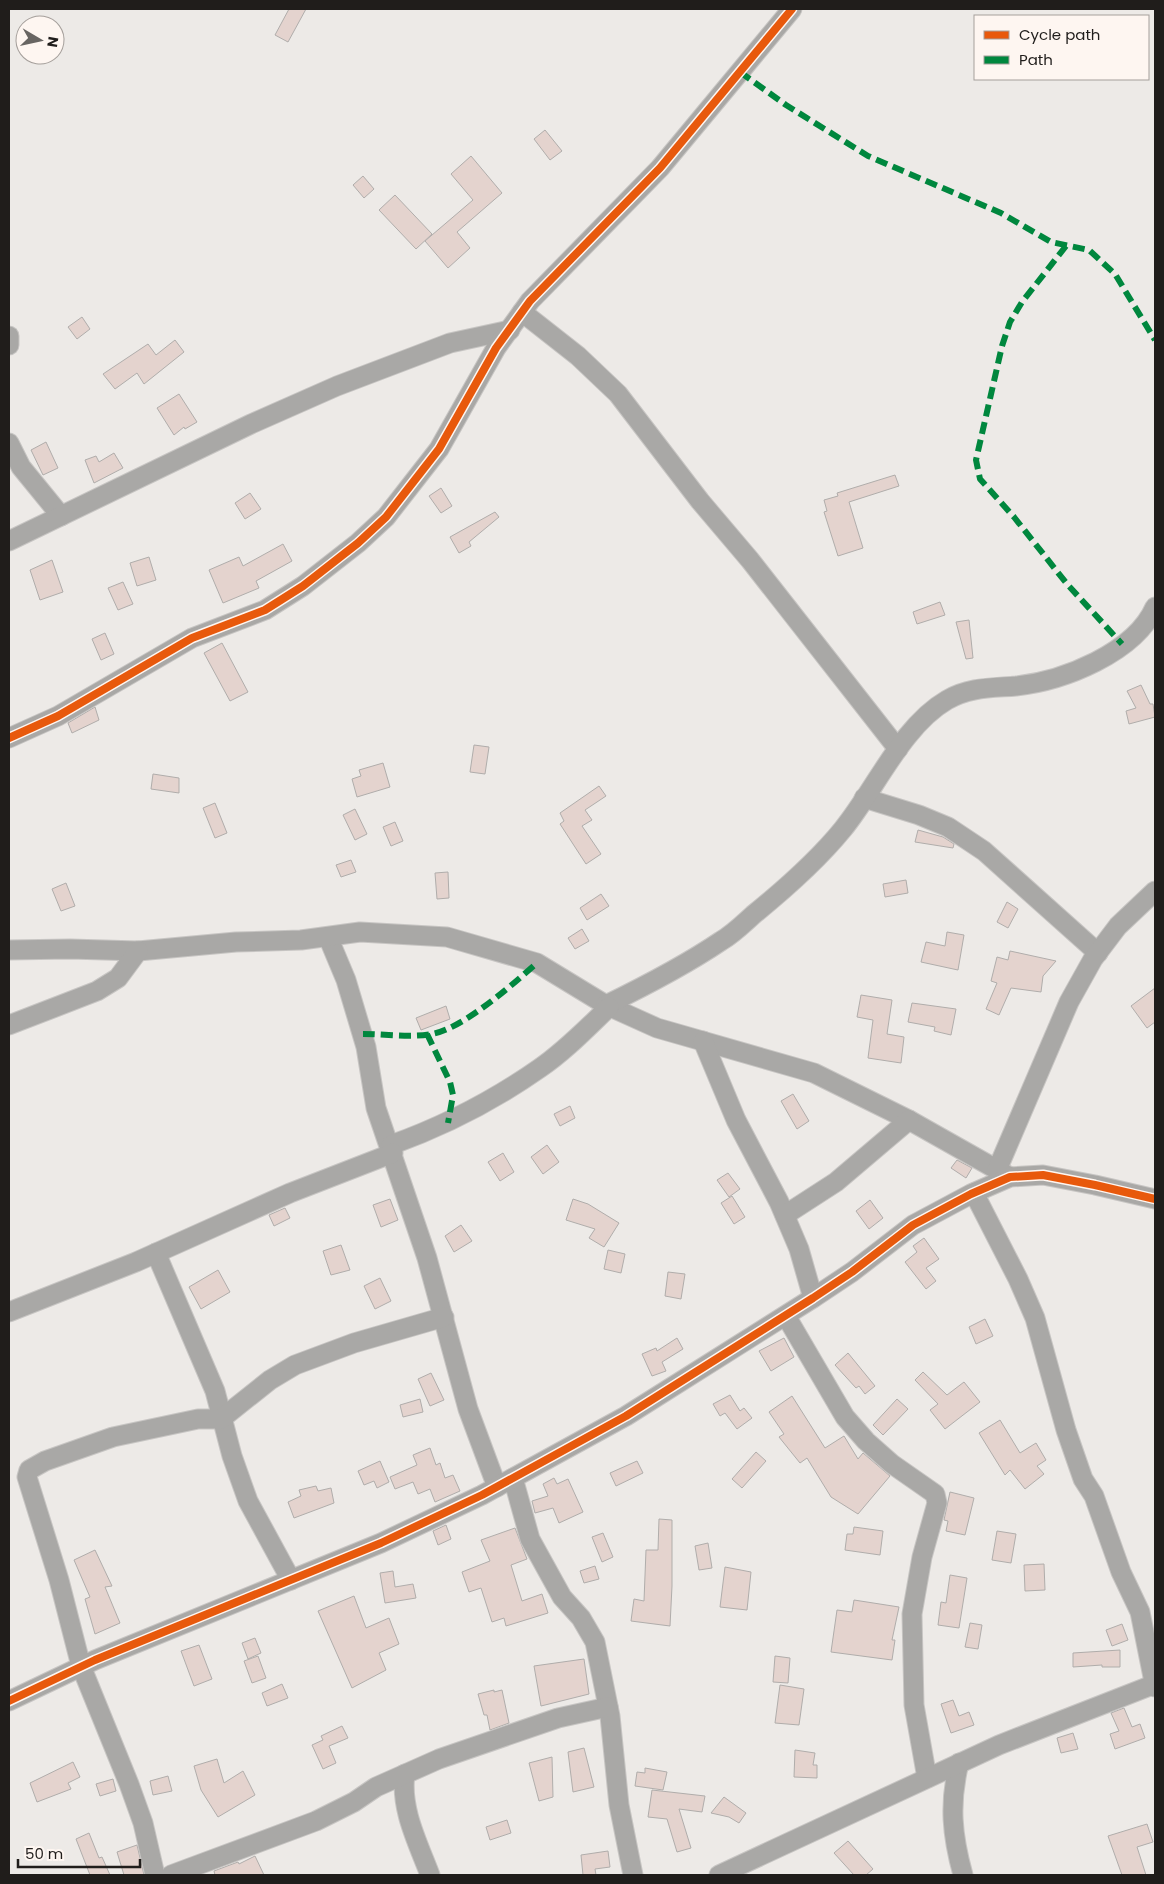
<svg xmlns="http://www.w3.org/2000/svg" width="1164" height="1884" font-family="Poppins,sans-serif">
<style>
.building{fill:#e4d3ce;stroke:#b0adab}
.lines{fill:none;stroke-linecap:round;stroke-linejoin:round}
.street-casing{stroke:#c7c5c3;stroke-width:21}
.street{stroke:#a9a8a6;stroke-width:19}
.quiet{stroke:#00873e;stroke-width:6;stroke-dasharray:12 6;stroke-linecap:butt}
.cycleway-casing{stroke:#fef6f1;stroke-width:11}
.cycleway{stroke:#e8590c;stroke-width:8}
</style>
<rect width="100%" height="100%" fill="#edeae7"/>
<g class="building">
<path d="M289,9H306L288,42L275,35Z"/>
<path d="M545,130L562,151L550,160L534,139Z"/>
<path d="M471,156L502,193L457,232L470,248L448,268L425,241L473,200L451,174Z"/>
<path d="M363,176L374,189L364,198L353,185Z"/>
<path d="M395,195L432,234L416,249L379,210Z"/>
<path d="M82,317L90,329L77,339L68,327Z"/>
<path d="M175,340L184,352L144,384L137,373L115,389L103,374L148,344L156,355Z"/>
<path d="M179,394L197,422L185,429L184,427L174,435L157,408Z"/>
<path d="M46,442L58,468L43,475L31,450Z"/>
<path d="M114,453L123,468L94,483L85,460L96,456L99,462Z"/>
<path d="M895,475L899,486L849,502L863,548L838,556L824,512L827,511L824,500L838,496L837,493Z"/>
<path d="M441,488L452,506L441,513L429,496Z"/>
<path d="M250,493L261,509L245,519L235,503Z"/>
<path d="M495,512L499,517L469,542L471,546L459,553L450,537Z"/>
<path d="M283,544L292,561L256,581L259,588L223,603L209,570L239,557L243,566Z"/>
<path d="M149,557L156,580L137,586L130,563Z"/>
<path d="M52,560L63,592L40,600L30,570Z"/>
<path d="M123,582L133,604L118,610L108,588Z"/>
<path d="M940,602L945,615L917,624L913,612Z"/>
<path d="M969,620L973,658L966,659L956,622Z"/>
<path d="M105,633L114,654L101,660L92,639Z"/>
<path d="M222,643L248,692L230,701L204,653Z"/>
<path d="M1141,685L1150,704H1153L1155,717L1129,724L1126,711L1136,708L1127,691Z"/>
<path d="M95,707L99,720L72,733L68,723Z"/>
<path d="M474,745L489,747L485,774L470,772Z"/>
<path d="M383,763L390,787L357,797L352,779L361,776L359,770Z"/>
<path d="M153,774L179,778V793L151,789Z"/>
<path d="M599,786L606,796L585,810L592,820L582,826L601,854L586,864L560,824L564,821L560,813Z"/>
<path d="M215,803L227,833L215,838L203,808Z"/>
<path d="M355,809L367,834L355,840L343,815Z"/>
<path d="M395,822L403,841L391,846L383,827Z"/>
<path d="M918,830L943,837L954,844L953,848L915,842Z"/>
<path d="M351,860L356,872L341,877L336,865Z"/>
<path d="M448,872L449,898L437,899L435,873Z"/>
<path d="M906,880L908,893L885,897L883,884Z"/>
<path d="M66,883L75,906L61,911L52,889Z"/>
<path d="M601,894L609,906L587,920L580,908Z"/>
<path d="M1007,902L1018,909L1008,928L997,922Z"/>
<path d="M582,929L589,941L575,949L568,938Z"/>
<path d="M947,932L964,935L958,970L921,962L926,942L945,946Z"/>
<path d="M1010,951L1056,961L1043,976L1041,992L1011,988L999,1015L986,1009L997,983L991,981L997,957L1008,960Z"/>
<path d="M1155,988V1022L1147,1028L1131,1006Z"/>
<path d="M861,995L892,1000L887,1034L904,1037L901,1063L868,1058L873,1020L857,1017Z"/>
<path d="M912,1003L956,1009L951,1035L934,1031L935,1027L908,1022Z"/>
<path d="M446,1006L450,1019L421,1030L416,1018Z"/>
<path d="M793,1094L809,1121L797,1129L781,1101Z"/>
<path d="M570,1106L575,1118L560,1126L554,1114Z"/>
<path d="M547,1145L559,1162L543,1174L531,1157Z"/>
<path d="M503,1153L514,1172L500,1181L488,1162Z"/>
<path d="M957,1160L972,1168L966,1178L951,1168Z"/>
<path d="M728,1173L740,1189L729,1197L717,1180Z"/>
<path d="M732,1196L745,1217L734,1224L721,1203Z"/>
<path d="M390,1199L398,1220L381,1227L373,1205Z"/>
<path d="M573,1199L588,1204L619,1223L604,1247L589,1238L595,1229L566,1220Z"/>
<path d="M870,1200L883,1218L869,1229L856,1211Z"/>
<path d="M285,1208L290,1218L274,1226L269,1215Z"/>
<path d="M461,1225L472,1241L454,1252L445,1236Z"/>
<path d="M924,1238L939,1259L926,1268L936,1281L926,1289L905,1262L917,1252L913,1246Z"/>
<path d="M341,1245L350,1270L331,1275L323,1251Z"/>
<path d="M608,1250L625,1254L621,1273L604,1269Z"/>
<path d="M218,1270L230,1292L201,1309L189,1287Z"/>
<path d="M668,1272L685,1274L681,1299L665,1296Z"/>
<path d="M380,1278L391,1301L375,1309L364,1286Z"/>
<path d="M985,1319L993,1336L976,1344L969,1327Z"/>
<path d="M677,1338L683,1349L662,1362L666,1371L652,1376L642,1354L656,1348L657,1351Z"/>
<path d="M784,1338L794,1357L771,1371L759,1351Z"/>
<path d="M848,1353L875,1386L865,1394L859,1386L856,1388L835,1365Z"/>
<path d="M923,1372L947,1395L964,1382L980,1402L945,1429L930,1410L938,1404L915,1380Z"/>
<path d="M431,1373L444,1400L430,1406L418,1379Z"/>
<path d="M730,1395L740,1411L744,1408L752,1418L737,1429L725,1413L720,1416L713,1404Z"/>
<path d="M792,1396L825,1448L844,1436L858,1459L863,1453L890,1476L858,1514L831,1497L807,1458L800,1463L779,1437L784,1434L769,1412Z"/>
<path d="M420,1399L423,1412L403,1417L400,1405Z"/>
<path d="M897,1399L908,1409L883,1435L873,1425Z"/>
<path d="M1000,1420L1020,1453L1036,1443L1046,1460L1037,1466L1044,1474L1025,1489L1010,1470L1005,1475L979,1433Z"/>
<path d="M430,1448L436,1465L440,1463L445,1478L453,1475L460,1491L435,1502L430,1489L418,1494L413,1482L395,1489L390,1477L417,1465L413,1455Z"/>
<path d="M756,1452L766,1461L742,1488L732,1479Z"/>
<path d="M380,1461L389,1482L377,1488L374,1481L364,1485L358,1471Z"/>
<path d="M637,1461L643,1473L616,1486L610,1473Z"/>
<path d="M554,1478L557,1484L568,1479L583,1512L559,1523L553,1508L535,1513L532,1501L548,1496L543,1484Z"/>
<path d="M316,1486L318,1491L331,1488L334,1503L294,1518L288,1502L301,1496L299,1490Z"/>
<path d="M950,1492L974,1498L965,1535L946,1531L948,1521L944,1520Z"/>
<path d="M659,1519L672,1520V1586L670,1626L631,1621L634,1599L644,1601L646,1550H658Z"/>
<path d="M446,1525L451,1539L438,1545L433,1531Z"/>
<path d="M854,1527L883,1531L880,1555L845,1550L847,1534H853Z"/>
<path d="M515,1528L527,1559L511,1565L522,1601L542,1594L548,1613L506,1626L504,1618L492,1622L481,1588L469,1592L462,1572L490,1561L481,1540Z"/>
<path d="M997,1531L1016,1534L1011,1563L992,1560Z"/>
<path d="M603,1533L613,1557L602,1562L592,1537Z"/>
<path d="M708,1543L712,1568L699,1570L695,1546Z"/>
<path d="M95,1550L112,1586L105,1587L120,1623L95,1634L85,1599L90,1597L74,1560Z"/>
<path d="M1044,1564L1045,1590L1025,1591L1024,1565Z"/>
<path d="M595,1566L599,1579L584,1583L580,1571Z"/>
<path d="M725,1567L751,1572L747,1610L720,1607Z"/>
<path d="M393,1571L395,1587L413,1584L416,1598L385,1603L380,1573Z"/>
<path d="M950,1575L967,1578L959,1628L938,1625L941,1602L946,1603Z"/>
<path d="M354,1596L366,1628L389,1618L399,1644L379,1653L386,1670L352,1688L318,1611Z"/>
<path d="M854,1600L899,1607L892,1640H895L892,1660L831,1652L837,1610L852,1612Z"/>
<path d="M970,1623L982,1625L978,1649L965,1647Z"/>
<path d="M1122,1624L1128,1640L1112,1646L1106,1630Z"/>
<path d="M255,1638L261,1653L248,1659L242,1643Z"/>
<path d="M199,1645L212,1679L194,1686L181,1651Z"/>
<path d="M1120,1650V1667H1102V1665L1073,1667V1653Z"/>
<path d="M258,1656L266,1678L252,1683L244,1661Z"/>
<path d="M775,1656L790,1658L788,1683L773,1682Z"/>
<path d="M584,1659L589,1694L541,1706L534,1666Z"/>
<path d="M282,1684L288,1698L267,1706L262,1693Z"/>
<path d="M780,1685L804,1689L799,1725L775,1723Z"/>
<path d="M494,1690V1692L502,1690L509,1723L490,1730L487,1715H484L478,1694Z"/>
<path d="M953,1700L959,1716L969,1712L974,1725L951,1733L941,1704Z"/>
<path d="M1124,1708L1132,1727L1140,1724L1145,1738L1115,1749L1110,1734L1119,1731L1111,1713Z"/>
<path d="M342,1726L348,1738L329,1746L336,1763L323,1769L312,1745L323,1740L321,1736Z"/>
<path d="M1073,1733L1078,1749L1061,1753L1057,1738Z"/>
<path d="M584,1748L594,1787L573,1792L568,1752Z"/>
<path d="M795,1750L815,1753L813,1765H817V1778L794,1777Z"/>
<path d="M552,1757L553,1797L539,1801L529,1763Z"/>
<path d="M217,1759L224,1783L243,1771L255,1795L218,1817L201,1790L194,1766Z"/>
<path d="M73,1762L80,1777L68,1783L71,1789L37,1802L30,1783Z"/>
<path d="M645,1768L667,1772L663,1790L635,1786L637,1772L645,1773Z"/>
<path d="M168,1776L172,1791L153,1795L150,1781Z"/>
<path d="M113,1779L116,1791L100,1796L96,1784Z"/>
<path d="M652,1790L705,1796L702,1812L679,1809L691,1848L677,1852L667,1819L648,1817Z"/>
<path d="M724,1797L746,1813L739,1823L729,1817L711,1813Z"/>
<path d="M507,1820L511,1833L490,1840L486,1827Z"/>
<path d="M1147,1824L1153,1842L1137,1847L1146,1875H1122L1108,1836Z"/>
<path d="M89,1833L99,1858L102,1857L110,1875H90L76,1839Z"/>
<path d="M848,1841L873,1869L866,1875H854L834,1853Z"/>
<path d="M137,1845L144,1875H124L117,1852Z"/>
<path d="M608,1851L610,1867L595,1869L596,1875H583L581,1855Z"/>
<path d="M255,1856L264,1875H215L214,1871L238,1862L239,1864Z"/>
</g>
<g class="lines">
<g class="street-casing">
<g id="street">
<path d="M522,312L578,356L618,394L700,501L750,560L898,749"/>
<path d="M9,336V345"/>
<path d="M9,443L21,467L61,516"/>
<path d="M9,541L251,424L337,386L450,343L510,330"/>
<path d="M9,738L58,716L192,638L265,610L303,586L358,543L386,517L439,449L496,348L530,301L660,168L792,9"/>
<path d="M864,798L919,815L948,827L984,851L1098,953"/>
<path d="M328,937L346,980L366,1047L376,1108L427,1258L468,1409L497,1487"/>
<path d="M9,950L70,949L138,951L236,942L301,940L360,932L447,937L537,963L606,1005L657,1028L814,1073L909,1120L1010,1177"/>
<path d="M606,1005C645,986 684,966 721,941C733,934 743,924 753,915C785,889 817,861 843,829C875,790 902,726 947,700C969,687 992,688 1016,686C1063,681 1135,653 1155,607"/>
<path d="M9,1025L97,991L118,978L138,951"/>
<path d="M703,1041L736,1120L779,1202L799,1249L813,1298"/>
<path d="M391,1145C444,1126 493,1101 540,1068C565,1051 587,1028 609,1007"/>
<path d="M997,1170L1069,1002L1093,959L1118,926L1155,891"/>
<path d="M974,1193L1018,1279L1035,1318L1066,1430L1083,1479L1094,1496L1121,1572L1140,1612L1155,1687"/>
<path d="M785,1215L836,1182L909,1120"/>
<path d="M156,1253L215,1391L232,1456L248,1501L291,1580"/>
<path d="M9,1312L136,1262L290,1193L393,1153"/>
<path d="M786,1316L845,1417L866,1441L892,1464L935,1494L937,1503L922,1557L912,1614L914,1705L927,1778"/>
<path d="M513,1478L530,1539L562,1597L581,1618L595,1642L610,1716L619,1805L633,1875"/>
<path d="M9,1701L95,1660L381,1543L482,1495L626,1416L813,1298L852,1272L913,1225L971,1194L1010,1177L1043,1175L1095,1185L1155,1199"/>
<path d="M959,1763C949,1804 952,1835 963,1875"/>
<path d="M405,1774C400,1809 418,1843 430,1875"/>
<path d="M155,1875L143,1823L129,1784L81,1666L59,1580L27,1477L29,1470L45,1461L113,1437L198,1419H221L270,1380L295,1365L354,1343L444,1317"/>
<path d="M171,1875L316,1821L354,1802L376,1787L439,1759L558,1718L608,1707"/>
<path d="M719,1875L999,1745L1155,1684"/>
</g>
</g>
<use href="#street" class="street"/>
<g class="quiet">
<path d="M740,72L786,105L868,156L1001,213L1051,242L1089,250L1115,274L1155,340"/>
<path d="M1066,246L1022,302L1010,322L1002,346L976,460L980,479L1014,517L1067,584L1122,644"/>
<path d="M363,1034C385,1034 410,1038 432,1034C464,1028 513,984 537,963"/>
<path d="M427,1034L450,1082L453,1095L448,1123"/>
</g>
<g class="cycleway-casing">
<g id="cycleway">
<path d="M9,738L58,716L192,638L265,610L303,586L358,543L386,517L439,449L496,348L530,301L660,168L792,9"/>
<path d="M9,1701L95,1660L381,1543L482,1495L626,1416L813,1298L852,1272L913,1225L971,1194L1010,1177L1043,1175L1095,1185L1155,1199"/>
</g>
</g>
<use href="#cycleway" class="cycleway"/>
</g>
<rect width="1164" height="1884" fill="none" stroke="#201d1b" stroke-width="20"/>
<rect x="974" y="15" width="175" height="65" fill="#fef6f1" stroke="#a59f9b"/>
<rect x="984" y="31" width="25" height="8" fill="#e8590c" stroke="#a59f9b"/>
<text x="1019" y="40" font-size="15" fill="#201d1b">Cycle path</text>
<rect x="984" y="56" width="25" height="8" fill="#00873e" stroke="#a59f9b"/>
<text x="1019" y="65" font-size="15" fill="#201d1b">Path</text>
<g transform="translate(40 40) rotate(99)"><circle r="24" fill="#fef6f1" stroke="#a59f9b"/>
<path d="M0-4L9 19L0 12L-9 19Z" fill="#686562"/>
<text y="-8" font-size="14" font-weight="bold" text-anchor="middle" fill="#201d1b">N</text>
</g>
<path d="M18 1859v8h122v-8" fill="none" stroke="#201d1b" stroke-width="2.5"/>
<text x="25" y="1859" font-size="15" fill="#201d1b" stroke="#fef6f1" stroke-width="4" paint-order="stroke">50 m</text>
</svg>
